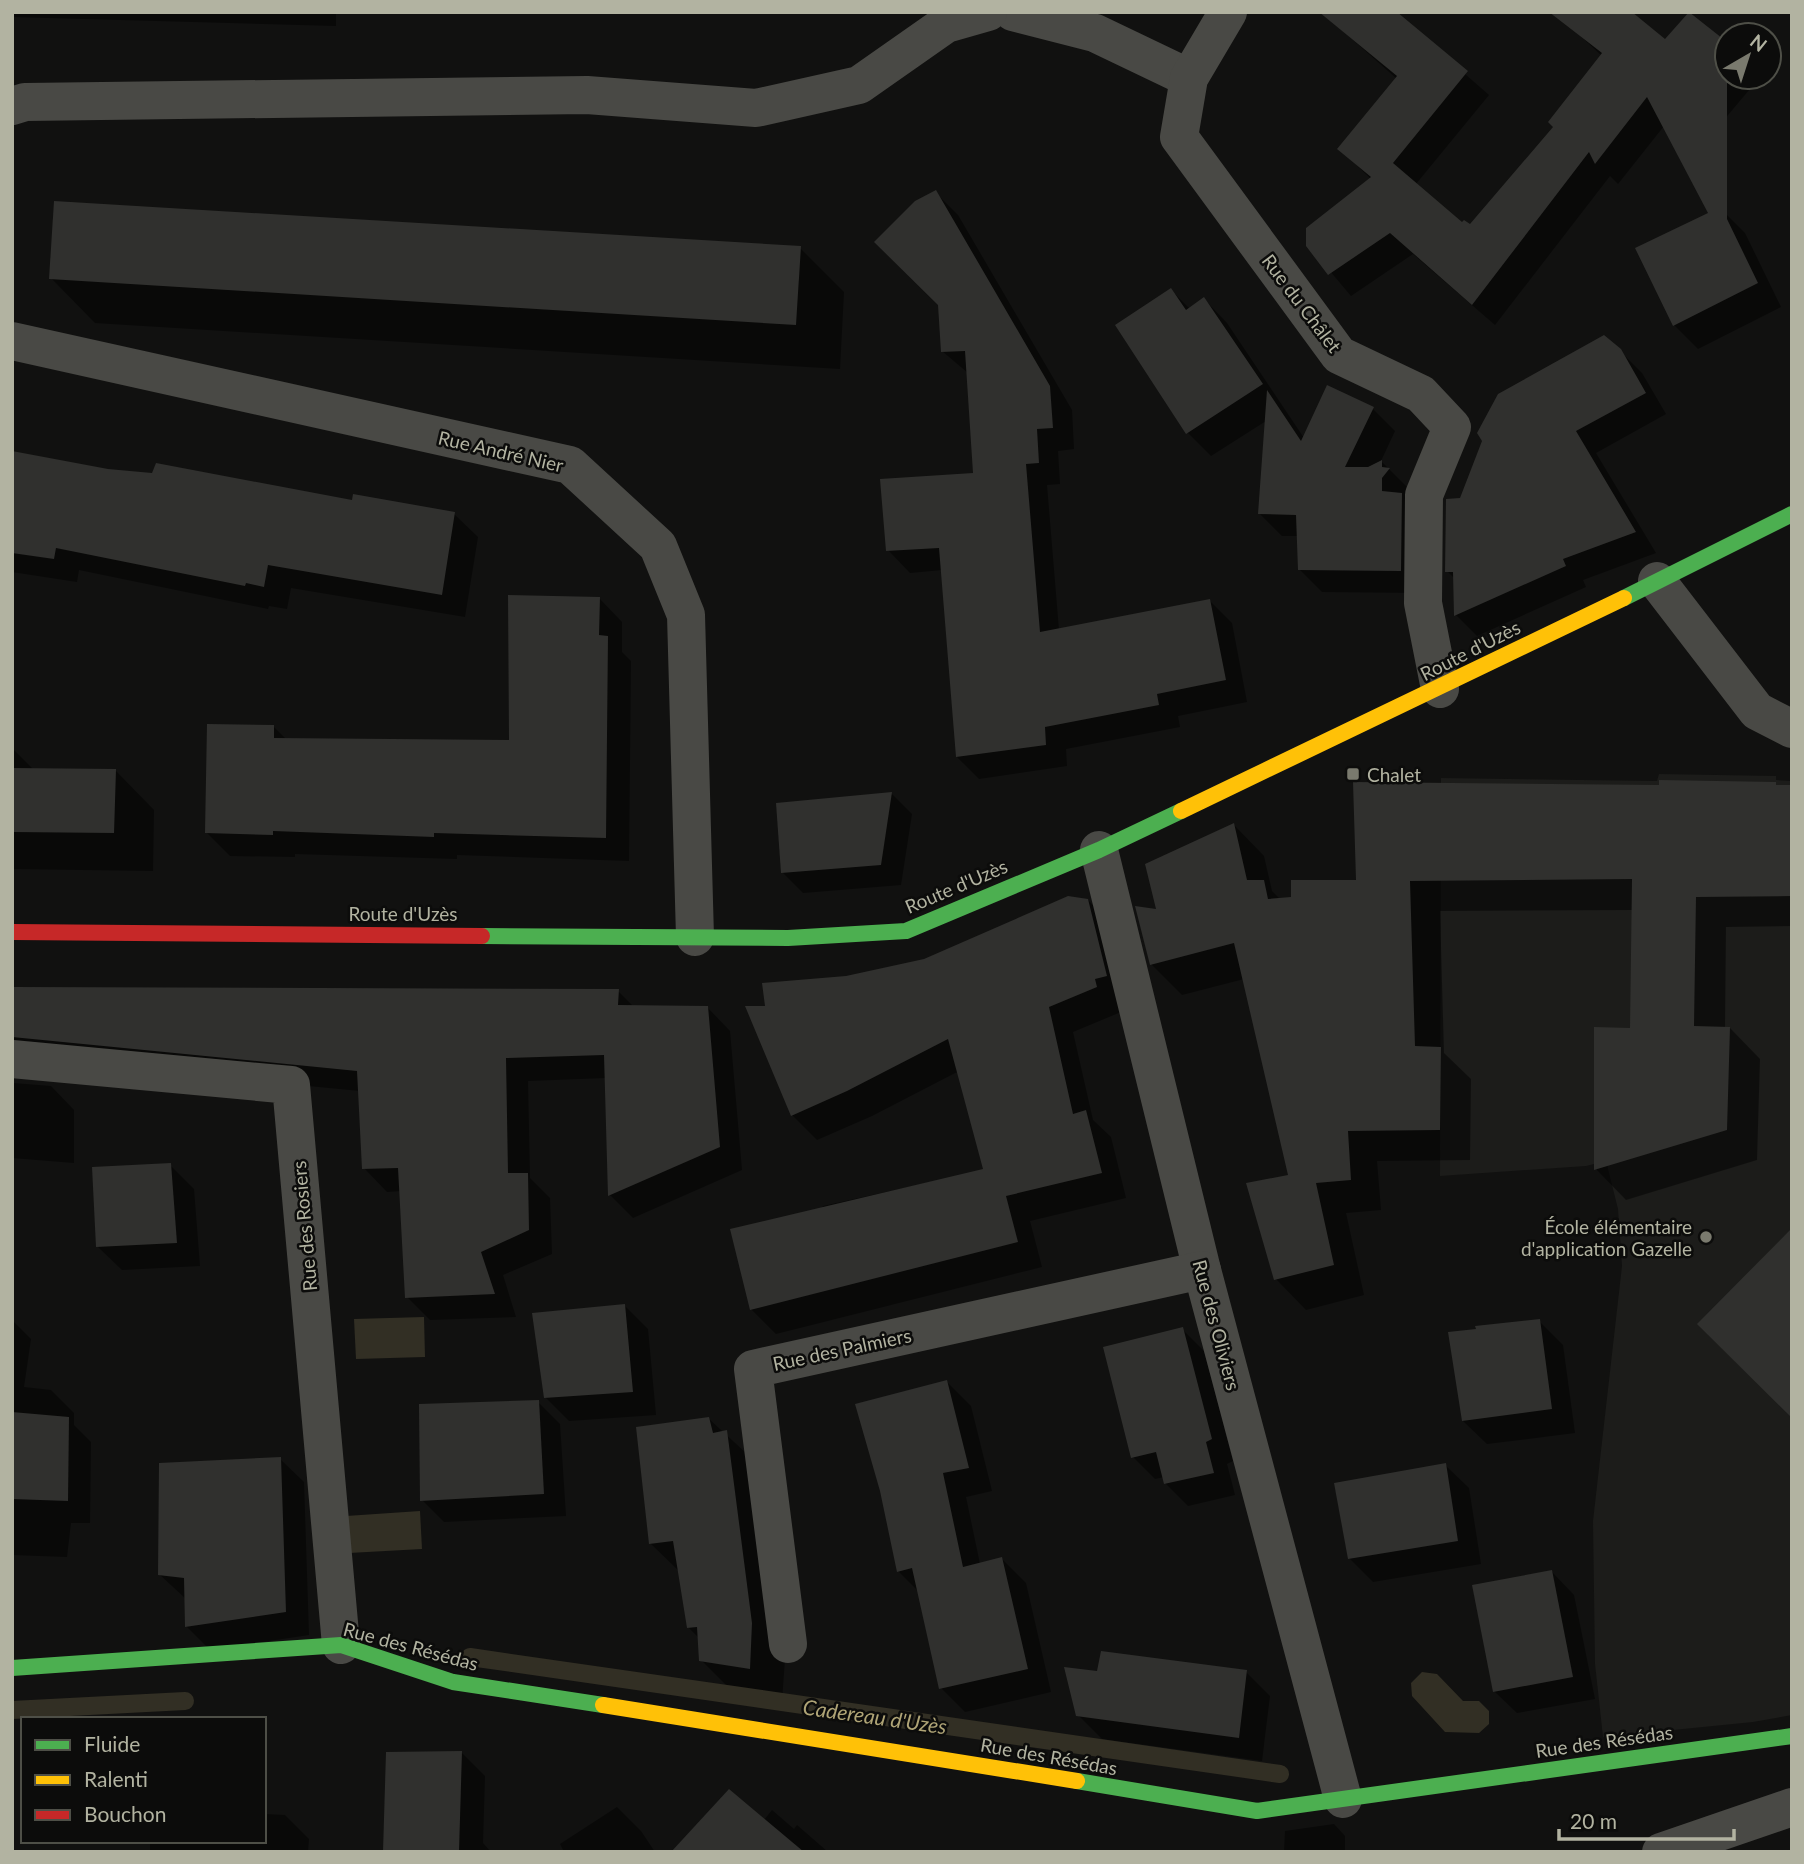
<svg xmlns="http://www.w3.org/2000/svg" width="1804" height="1864" font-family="Lato,sans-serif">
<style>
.built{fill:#1c1c1a}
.water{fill:#322f24}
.shadow{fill:#0007}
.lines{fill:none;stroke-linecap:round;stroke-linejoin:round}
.stream{stroke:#322f24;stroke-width:18}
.building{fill:#30302e}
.street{stroke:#494945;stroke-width:38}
.fast{stroke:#4caf50;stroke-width:16}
.slow{stroke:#ffc107;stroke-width:16}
.jam{stroke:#c62828;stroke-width:16}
.poi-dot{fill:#7a7a6e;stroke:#0c0c0b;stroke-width:2.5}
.labels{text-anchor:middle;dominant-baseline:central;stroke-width:5;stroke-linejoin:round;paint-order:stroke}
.street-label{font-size:19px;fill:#b2b3a1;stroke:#0c0c0b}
.poi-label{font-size:19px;fill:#b2b3a1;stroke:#0c0c0b;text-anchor:start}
.water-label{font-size:21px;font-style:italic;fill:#afa476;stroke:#0c0c0b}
</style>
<rect width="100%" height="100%" fill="#111110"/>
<path class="built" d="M1659,774L1776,776V780L1792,781V1715L1753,1722L1603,1737L1595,1664L1593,1521L1622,1266L1618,1209L1606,1161L1586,1166L1440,1176L1441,778L1657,781Z"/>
<g class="water">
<path d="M424,1317L425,1357L356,1359L354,1319Z"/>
<path d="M420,1511L422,1549L349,1553L346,1516Z"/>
<path d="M1422,1672L1437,1674L1463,1701H1479L1489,1711V1724L1479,1733L1445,1732L1412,1696L1411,1683Z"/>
</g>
<g class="shadow">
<path d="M12,12H336V26L12,17Z"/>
<path d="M1394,12L1489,95L1416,184L1463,224L1470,227L1555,127L1602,56L1572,28L1666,42L1727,44V77H1760L1691,159L1664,126L1618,184L1610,176L1495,325L1413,254L1351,296L1308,245L1371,179L1340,149L1397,79L1326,16Z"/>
<path d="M936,193L958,215L1072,410L1074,449L1058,451L1060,484L1047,485L1059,630L1210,601L1232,623L1247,702L1178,716L1180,727L1066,749L1067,766L979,779L957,757L942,570L910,573L888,550L975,475L968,373L942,351Z"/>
<path d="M1721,209L1745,233L1781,307L1698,349L1674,325Z"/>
<path d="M800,248L844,292L840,369L95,323L51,278Z"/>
<path d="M1171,290L1190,309L1204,299L1227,323L1304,438L1373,409L1395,431L1381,461L1411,491L1423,593L1322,592L1299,569V536H1282L1260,514L1266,421L1211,456L1188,433Z"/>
<path d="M1620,351L1642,373L1666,414L1596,453L1656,553L1583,580L1586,587L1477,636L1456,615L1455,579L1447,571L1462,500Z"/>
<path d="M12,453L108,471L454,514L478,537L465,617L291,588L287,609L269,606L268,609L79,570L77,582L12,572Z"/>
<path d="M599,598L622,622V652L631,661L629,861L457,855V859L295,854V857L230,856L207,833L273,726L287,740L511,742Z"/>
<path d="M12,748L34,770H115L154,810L153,871L12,869Z"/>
<path d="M1792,786V926L1726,927L1725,1028H1730L1760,1059L1757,1160L1626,1200L1596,1169L1632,1030L1633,910L1440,911L1444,1053L1471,1079L1470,1160L1377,1161L1381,1210L1346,1213L1364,1295L1306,1310L1276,1279L1290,1176L1244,979L1182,995L1151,964L1158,911L1234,825L1264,856L1272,891L1281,900Z"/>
<path d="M892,794L912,814L901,885L803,893L783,873Z"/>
<path d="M1088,900L1113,926L1121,1012L1073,1032L1093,1120L1111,1137L1126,1198L1030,1221L1042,1267L776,1334L751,1309L823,1206L985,1170L959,1071L872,1116L817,1140L792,1115L767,1008L847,978L925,960Z"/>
<path d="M12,989L618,991L634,1007H707L730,1031L742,1170L633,1218L610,1195L606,1078L528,1081L530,1178L550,1198L552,1254L503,1275L516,1317L430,1320L407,1297L401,1191L387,1192L364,1168L360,1091L38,1060L17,1069L13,1083L51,1086L74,1110V1163L12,1158Z"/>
<path d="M170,1165L194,1189L200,1266L122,1270L98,1247Z"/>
<path d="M625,1306L648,1329L656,1415L569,1421L545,1397Z"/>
<path d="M12,1320L31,1339L24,1387L51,1390L74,1413V1425L91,1442L90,1523H71L67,1557L12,1555Z"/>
<path d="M1539,1321L1563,1345L1575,1433L1487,1444L1463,1421L1478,1330Z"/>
<path d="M1182,1329L1204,1351L1233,1461L1227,1464L1235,1495L1188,1506L1166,1484L1164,1477L1155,1479L1133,1457Z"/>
<path d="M947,1382L971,1406L992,1491L966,1497L980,1564L1002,1559L1026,1583L1051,1692L965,1712L941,1688L919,1592L898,1571Z"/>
<path d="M538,1402L560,1424L566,1516L444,1522L422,1500Z"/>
<path d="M708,1418L759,1465L785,1659L782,1701L734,1693L701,1660L700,1639L688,1627L680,1572L650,1543Z"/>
<path d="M280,1459L304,1482L309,1635L210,1650L186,1626V1599L159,1574Z"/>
<path d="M1445,1465L1469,1488L1481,1564L1373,1582L1349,1558Z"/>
<path d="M1552,1572L1574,1595L1595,1699L1517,1713L1494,1691Z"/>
<path d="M1246,1672L1270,1696L1262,1761L1102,1739L1078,1715L1098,1673Z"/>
<path d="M461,1752L485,1776L483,1843L491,1852H385Z"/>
<path d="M617,1807L641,1831L655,1852H564L560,1844Z"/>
<path d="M772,1810L794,1829L797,1825L828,1852H674L764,1820Z"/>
<path d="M264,1814L285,1815L309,1839L308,1852H150V1841H264Z"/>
<path d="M1334,1824L1345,1836V1852H1284L1285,1831Z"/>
</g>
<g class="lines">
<g class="stream">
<path d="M470,1657L1280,1774"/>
<path d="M12,1710L185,1701"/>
</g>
</g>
<g class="building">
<path d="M1319,12H1397L1468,71L1393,163L1462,222L1464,220L1470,224L1553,127L1548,122L1602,53L1549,12H1632L1665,39L1689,12L1727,42V219L1758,283L1673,326L1635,248L1708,213L1647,97L1595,164L1589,152L1472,305L1390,233L1328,275L1306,246V228L1371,177L1337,149L1397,76Z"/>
<path d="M936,190L1050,386L1053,428L1037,429L1039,463L1026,464L1040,632L1210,599L1226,680L1157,694L1159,705L1045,727L1046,745L956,757L939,548L886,551L880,479L973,473L965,351L941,352L938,305L874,242L915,201Z"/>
<path d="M54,201L801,246L796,325L49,279Z"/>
<path d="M1171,288L1186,310L1204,297L1263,384L1186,434L1115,325Z"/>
<path d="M1604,335L1621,349L1646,393L1576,431L1636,532L1563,559L1566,566L1454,616L1453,572H1445L1446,499L1460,498L1482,441L1477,433L1498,394Z"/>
<path d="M1327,385L1374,407L1345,467H1368L1382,460V467L1390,468L1382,478V491L1402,493L1401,571L1298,570L1296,515L1258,514L1267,390L1301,441Z"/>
<path d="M12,451L108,469L152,473L156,463L352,500L353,494L455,512L442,595L268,565L264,587L246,583L245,586L56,548L54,559L12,553Z"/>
<path d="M508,595L600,597L599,635L608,636L606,838L434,833V837L273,831V835L205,833L207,724L274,725V738L509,740Z"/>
<path d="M12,768L116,769L114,833L12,832Z"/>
<path d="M1659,780L1776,782V785H1792V896L1696,897L1694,1026L1730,1027L1727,1130L1594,1170V1027L1630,1028L1632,879L1410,881L1415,1046L1441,1047L1440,1130L1348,1131L1351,1180L1316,1183L1334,1265L1274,1280L1246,1183L1288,1175L1234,943L1150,965L1135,906L1156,909L1145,864L1234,823L1247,880H1264L1268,899L1291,897V880H1356L1353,782L1659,785Z"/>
<path d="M892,792L881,865L781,873L776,803Z"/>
<path d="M1068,896L1088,899L1107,976L1095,979L1097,987L1049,1007L1073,1114L1086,1110L1102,1173L1006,1196L1018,1242L750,1310L730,1229L983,1169L948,1039L847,1091L791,1116L745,1006H765L762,983L846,976L924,959Z"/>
<path d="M12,987L619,989L618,1005L708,1006L720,1147L608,1196L604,1055L506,1058L508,1173H528L529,1230L481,1252L495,1294L405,1298L398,1168L362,1169L357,1071L12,1037Z"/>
<path d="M171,1163L177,1243L96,1247L92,1167Z"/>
<path d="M1792,1228V1418L1697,1324Z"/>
<path d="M625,1304L633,1392L544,1398L532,1313Z"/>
<path d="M1540,1319L1552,1409L1462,1421L1448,1332L1476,1329L1475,1326Z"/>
<path d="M1183,1327L1212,1439L1206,1442L1214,1473L1164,1484L1156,1452L1131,1458L1103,1347Z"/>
<path d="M947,1380L969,1468L943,1473L963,1567L1002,1557L1028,1669L939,1689L912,1568L897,1572L880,1491L855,1404Z"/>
<path d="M539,1400L544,1494L420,1501L419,1404Z"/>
<path d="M12,1412L69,1417L68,1501L12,1499Z"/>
<path d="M709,1417L713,1433L727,1430L752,1623L750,1669L699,1661L697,1627L687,1628L673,1541L649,1544L636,1427Z"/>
<path d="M281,1457L286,1612L185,1627L184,1578L158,1575L159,1463Z"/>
<path d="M1446,1463L1458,1541L1348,1559L1334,1483Z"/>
<path d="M1552,1570L1573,1677L1493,1692L1472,1585Z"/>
<path d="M1101,1651L1247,1670L1239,1738L1076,1716L1064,1667L1097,1671Z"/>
<path d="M462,1751L459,1852H383L386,1752Z"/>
<path d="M729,1789L804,1852H671Z"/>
</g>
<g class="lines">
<g class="street">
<path d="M1013,12L1095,33L1189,78"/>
<path d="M1228,12L1189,78L1179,137L1339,355L1421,394L1452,427L1424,495L1423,603L1440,689"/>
<path d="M12,106L25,102L587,95L756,108L859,85L946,24L988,12"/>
<path d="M12,341L570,465L658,546L686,615L695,937"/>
<path d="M1657,581L1757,711L1792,729"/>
<path d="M1099,850L1202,1270L1343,1799"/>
<path d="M12,1059L291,1085L341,1645"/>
<path d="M788,1644L753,1369L1202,1270"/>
<path d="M1661,1852L1792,1807"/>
</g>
<g class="fast">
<path d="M1624,598L1792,514"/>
<path d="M482,936L788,938L906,931L1099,850L1181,811"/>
<path d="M12,1668L341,1645L453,1682L603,1705"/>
<path d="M1077,1781L1257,1811L1792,1736"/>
</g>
<g class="slow">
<path d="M1181,811L1624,598"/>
<path d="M603,1705L1077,1781"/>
</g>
<path class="jam" d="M12,932L482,936"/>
</g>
<g class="poi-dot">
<rect x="1346" y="767" width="14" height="14" rx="3.5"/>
<circle cx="1706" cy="1237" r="7"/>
</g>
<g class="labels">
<g class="street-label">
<text transform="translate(1302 303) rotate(53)">Rue du Châlet</text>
<text transform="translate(501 451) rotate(13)">Rue André Nier</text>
<text transform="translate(1470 650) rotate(-27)">Route d'Uzès</text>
<text transform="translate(956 886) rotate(-23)">Route d'Uzès</text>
<text x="403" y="913">Route d'Uzès</text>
<text transform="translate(304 1226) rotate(-95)">Rue des Rosiers</text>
<text transform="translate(1217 1325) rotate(75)">Rue des Oliviers</text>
<text transform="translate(842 1349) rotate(-12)">Rue des Palmiers</text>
<text transform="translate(411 1646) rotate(15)">Rue des Résédas</text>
<text transform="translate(1604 1741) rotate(-8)">Rue des Résédas</text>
<text transform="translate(1049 1756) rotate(10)">Rue des Résédas</text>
</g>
<g class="poi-label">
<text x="1367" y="774">Chalet</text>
<text x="1692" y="1226" text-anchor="end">École élémentaire<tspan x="1692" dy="22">d'application Gazelle</tspan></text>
</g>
<g class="water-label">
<text transform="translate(875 1716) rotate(8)">Cadereau d'Uzès</text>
</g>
</g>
<rect width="1804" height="1864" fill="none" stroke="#b2b3a1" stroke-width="28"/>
<rect x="21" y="1717" width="245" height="126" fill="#0c0c0b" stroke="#4e4f47" stroke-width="2"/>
<rect x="35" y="1740" width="35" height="10" fill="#4caf50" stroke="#4e4f47" stroke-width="2"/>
<text x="84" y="1752" font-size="21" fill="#b2b3a1">Fluide</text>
<rect x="35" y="1775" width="35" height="10" fill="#ffc107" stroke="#4e4f47" stroke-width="2"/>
<text x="84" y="1787" font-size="21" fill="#b2b3a1">Ralenti</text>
<rect x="35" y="1810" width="35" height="10" fill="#c62828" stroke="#4e4f47" stroke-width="2"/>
<text x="84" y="1822" font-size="21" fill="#b2b3a1">Bouchon</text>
<g transform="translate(1748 56) rotate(39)"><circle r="33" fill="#0c0c0b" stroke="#4e4f47" stroke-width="2"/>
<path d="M0-5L12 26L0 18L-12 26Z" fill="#7a7a6e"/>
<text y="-10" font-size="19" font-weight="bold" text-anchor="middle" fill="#b2b3a1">N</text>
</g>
<path d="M1559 1829v10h175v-10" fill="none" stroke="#b2b3a1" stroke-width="3.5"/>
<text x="1570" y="1829" font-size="21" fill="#b2b3a1" stroke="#0c0c0b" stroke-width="5" paint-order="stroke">20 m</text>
</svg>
